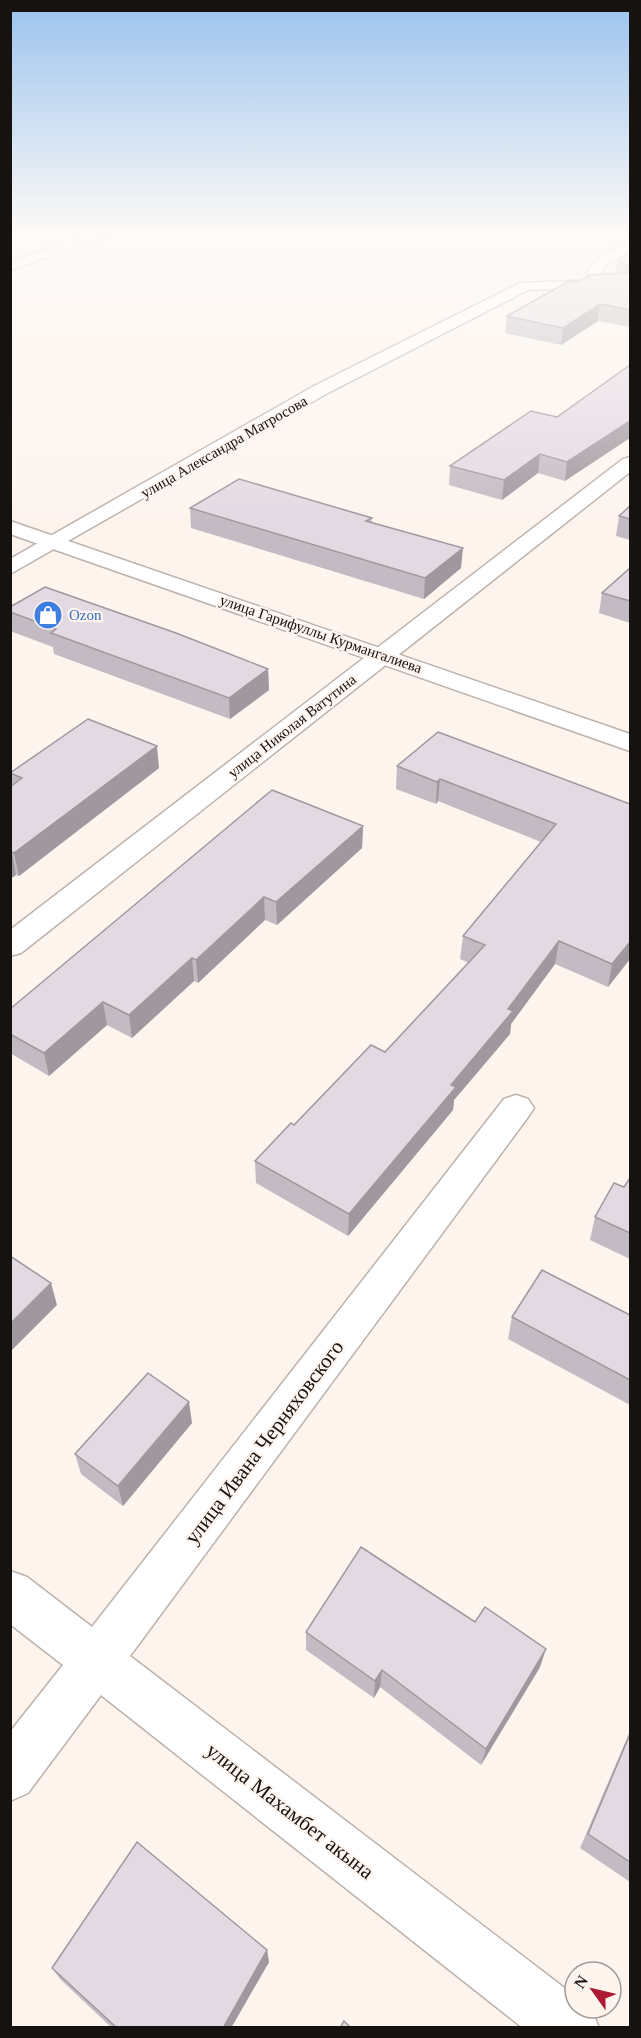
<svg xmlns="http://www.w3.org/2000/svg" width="641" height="2038" font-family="'Times New Roman',serif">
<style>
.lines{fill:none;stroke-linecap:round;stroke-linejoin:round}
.street-casing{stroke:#bdb2ab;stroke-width:3}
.secondary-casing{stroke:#bdb2ab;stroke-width:3}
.highway-casing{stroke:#bdb2ab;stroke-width:3}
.street{fill:#fff;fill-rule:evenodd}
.secondary{fill:#fff;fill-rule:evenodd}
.highway{fill:#fff;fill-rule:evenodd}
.wall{fill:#c3bbc3}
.shaded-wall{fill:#9f989f}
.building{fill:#e3d9e3;stroke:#9f989f;stroke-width:1.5}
.labels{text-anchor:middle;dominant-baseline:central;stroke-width:4.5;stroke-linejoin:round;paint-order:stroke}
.far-street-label{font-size:15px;fill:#161210;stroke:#fdf4ee}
.far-shop-label{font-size:15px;fill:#366cbe;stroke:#fdf4ee;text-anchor:start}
.near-street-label{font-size:21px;fill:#161210;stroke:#fdf4ee}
</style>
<rect width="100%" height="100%" fill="#fdf4ee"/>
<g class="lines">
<g class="street-casing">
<g id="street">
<path d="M630,242V251L605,266L602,272L617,279L630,282V290L610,287L528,290L326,394L10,574V559L314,386L520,283L596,280L587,273L595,260Z"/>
<path d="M630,457V472L21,953L10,956V930L623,459Z"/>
<path d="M516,1095L528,1099L534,1108L528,1117L130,1656L575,1996V2008H591L599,2028H523L101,1695L28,1793L10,1801V1732L63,1665L10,1624V1571L27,1577L92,1627L504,1099Z"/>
</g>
</g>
<g class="secondary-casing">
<path id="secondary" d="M10,521L630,734V751L10,534Z"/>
</g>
<g class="highway-casing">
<path id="highway" d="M85,236H106L10,270V261Z"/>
</g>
<use href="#street" class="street"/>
<use href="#secondary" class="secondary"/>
<use href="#highway" class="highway"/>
</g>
<g class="wall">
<path d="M630,251V327L598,321L561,345L505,333L507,316L578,282L615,274L618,259Z"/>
<path d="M630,365L565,481L538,473L502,500L449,485L450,466L557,417Z"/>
<path d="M630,506V540L616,536L619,516Z"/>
<path d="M190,508L372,518L371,523L461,568L424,599L191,528Z"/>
<path d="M630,568V623L599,613L602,593Z"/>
<path d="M10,607L268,669L269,690L230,719L54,654L53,647L10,631Z"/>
<path d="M397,766L630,804V959L608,987L555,964L511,1024L510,1034L454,1100L453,1110L348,1236L256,1183L255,1161L294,1125L385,1052L469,963L460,959L463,936L541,842L438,801L436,804L396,789Z"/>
<path d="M159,768L19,876L16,875L10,879L12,786L10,773Z"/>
<path d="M363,826L362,848L277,925L265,920L198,983L194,981L132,1038L107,1025L49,1076L10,1053V1009Z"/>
<path d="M630,1178V1259L590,1240L595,1217L624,1187Z"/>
<path d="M630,1315V1405L508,1339L512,1317Z"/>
<path d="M192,1423L123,1506L81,1474L75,1454Z"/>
<path d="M306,1632L540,1667L481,1765L380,1687L374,1698L306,1650Z"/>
<path d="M630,1731V1882L580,1848Z"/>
<path d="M267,1950L269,1962L231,2028H112L60,1979L52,1968Z"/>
</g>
<g class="shaded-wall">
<path d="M600,304L598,321L561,345L563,328Z"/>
<path d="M630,421V438L565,481L567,462Z"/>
<path d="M540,454L538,473L502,500L504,480Z"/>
<path d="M463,548L461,568L424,599L425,578Z"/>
<path d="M268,669L269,690L230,719L229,698Z"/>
<path d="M157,746L159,768L19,876L14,853Z"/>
<path d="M440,779L438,801L436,804L437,782Z"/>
<path d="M363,826L362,848L277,925L276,902Z"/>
<path d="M12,852L16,875L10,879V853Z"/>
<path d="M264,897L265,920L198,983L196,960Z"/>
<path d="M559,941L555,964L511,1024L510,1034L454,1100L453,1110L348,1236L349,1214L451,1085Z"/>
<path d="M630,942V959L608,987L612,964Z"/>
<path d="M192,958L194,981L132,1038L129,1015Z"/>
<path d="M103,1002L107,1025L49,1076L44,1053Z"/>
<path d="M51,1283L57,1305L10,1352V1324Z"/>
<path d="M189,1402L192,1423L123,1506L118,1486Z"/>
<path d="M546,1649L540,1667L481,1765L486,1749Z"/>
<path d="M382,1670L380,1687L374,1698L375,1681Z"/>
<path d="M267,1950L269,1962L231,2028H223Z"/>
</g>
<g class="building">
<path d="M630,251V267L618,259Z"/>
<path d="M630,268V310L600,304L563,328L507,316L569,281L578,282L591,275L627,273Z"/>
<path d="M630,365V421L567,462L540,454L504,480L450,466L531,411L557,417Z"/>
<path d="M239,479L372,518L366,521L463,548L425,578L190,508Z"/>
<path d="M630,506V519L619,516Z"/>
<path d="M630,568V601L602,593Z"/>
<path d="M45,587L176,633L268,669L229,698L51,633L56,629L10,612V607Z"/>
<path d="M88,719L157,746L14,853L12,852L10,853V787L22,778L10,773Z"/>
<path d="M438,732L630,804V942L612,964L559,941L508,1009L513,1011L451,1085L456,1087L349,1214L255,1161L291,1123L294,1125L371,1045L385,1052L485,945L463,936L556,824L440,779L437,782L397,766Z"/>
<path d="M272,790L363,826L276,902L264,897L196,960L192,958L129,1015L103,1002L44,1053L10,1034V1009Z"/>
<path d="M630,1178V1233L595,1217L614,1183L624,1187Z"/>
<path d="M10,1256L51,1283L10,1324Z"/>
<path d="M542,1270L630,1315V1380L512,1317Z"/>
<path d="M148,1373L189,1402L118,1486L75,1454Z"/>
<path d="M361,1547L475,1622L485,1607L546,1649L486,1749L382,1670L375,1681L306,1632Z"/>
<path d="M630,1734V1862L588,1834Z"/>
<path d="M137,1842L267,1950L223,2028H117L52,1968Z"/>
<path d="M344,2021L351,2028H340Z"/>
</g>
<linearGradient id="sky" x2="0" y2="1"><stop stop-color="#9bc3ed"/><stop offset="0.45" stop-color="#fefaf7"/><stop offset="1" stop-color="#fefaf7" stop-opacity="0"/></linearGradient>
<rect width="641" height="522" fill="url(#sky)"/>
<defs>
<g id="shop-disc" transform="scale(1.5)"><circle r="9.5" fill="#3f7fe0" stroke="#fdf4ee"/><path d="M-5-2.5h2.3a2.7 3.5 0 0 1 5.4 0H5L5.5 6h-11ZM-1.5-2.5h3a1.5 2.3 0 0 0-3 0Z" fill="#fff"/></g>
</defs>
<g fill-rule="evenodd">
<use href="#shop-disc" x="48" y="615"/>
</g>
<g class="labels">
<g class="far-street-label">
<text transform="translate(224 447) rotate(-30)">улица Александра Матросова</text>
<text transform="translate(321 634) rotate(19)">улица Гарифуллы Курмангалиева</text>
<text transform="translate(292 726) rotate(-38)">улица Николая Ватутина</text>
</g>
<g class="far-shop-label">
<text x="69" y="615">Ozon</text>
</g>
<g class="near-street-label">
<text transform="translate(264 1442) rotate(-53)">улица Ивана Черняховского</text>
<text transform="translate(290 1811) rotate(38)">улица Махамбет акына</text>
</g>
</g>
<rect width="641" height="2038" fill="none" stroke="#161210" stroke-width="24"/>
<g transform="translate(593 1990) rotate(304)"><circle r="28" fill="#fdf4ee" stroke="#a19a95" stroke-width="1.5"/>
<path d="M0-4.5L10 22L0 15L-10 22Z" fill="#ad1932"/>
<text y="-9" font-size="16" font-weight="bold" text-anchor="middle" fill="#161210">N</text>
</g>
</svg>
